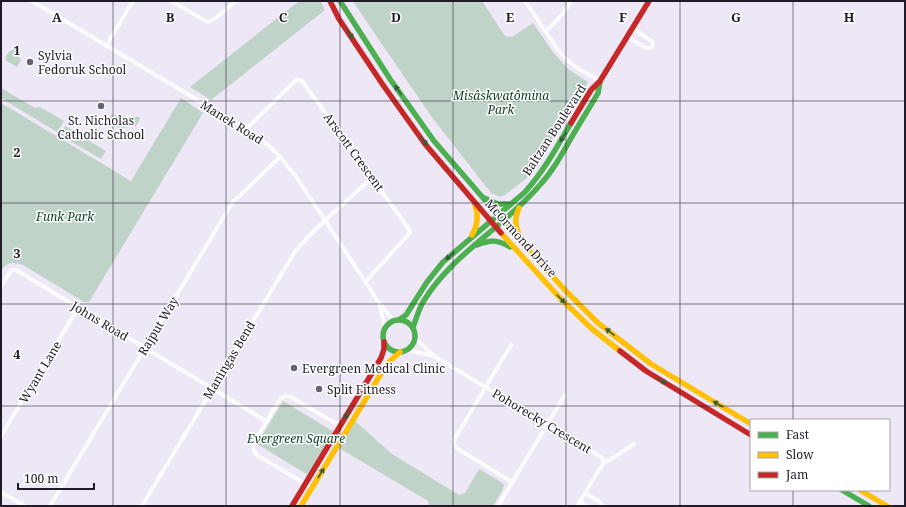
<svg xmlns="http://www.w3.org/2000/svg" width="906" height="507" font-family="'Noto Serif',serif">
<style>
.green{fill:#c0d3c8}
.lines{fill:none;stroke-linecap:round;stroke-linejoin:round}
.street{stroke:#fcfbfe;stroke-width:4}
.fast{stroke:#4caf50;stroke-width:5.5}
.slow{stroke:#ffc107;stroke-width:5.5}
.jam{stroke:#c62828;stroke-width:5.5}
.oneway{fill:#345e39}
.grid{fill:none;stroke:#201b27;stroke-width:1;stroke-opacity:0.55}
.poi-dot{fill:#68626f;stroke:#fff;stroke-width:1.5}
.labels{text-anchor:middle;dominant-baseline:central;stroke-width:3;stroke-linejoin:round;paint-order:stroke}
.poi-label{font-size:12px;fill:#201b27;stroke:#fff;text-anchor:start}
.park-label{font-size:12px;font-style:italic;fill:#0b3d1d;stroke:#fff}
.street-label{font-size:12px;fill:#201b27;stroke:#fff}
.grid-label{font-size:13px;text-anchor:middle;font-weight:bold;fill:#201b27;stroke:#fff;stroke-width:3;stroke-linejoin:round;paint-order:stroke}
</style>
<rect width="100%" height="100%" fill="#eee7f6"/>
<g class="green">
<path d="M299,1H320L325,10L211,100L190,87Z"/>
<path d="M353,1H482L505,36L512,37L533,23L553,52L568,69L588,82L557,135L533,173L523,181L505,195L500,197L491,193L431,116L373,31Z"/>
<path d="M15,49L21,60L17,67L5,60C6,54 10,50 15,49Z"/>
<path d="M1,88L35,108L40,107L64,121L57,132L1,98Z"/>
<path d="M181,98L203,113L89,302H84L23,265C13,262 6,261 1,272V103L131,181Z"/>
<path d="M111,115L126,116V117H139L140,118V119L136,126H129L120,129L107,121Z"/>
<path d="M65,126L106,151L101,159L60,135Z"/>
<path d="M283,401L334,432L308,475L257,444Z"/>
<path d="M355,421L392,454L459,495L465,493L479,469L501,482L504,485L502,491L493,506H429L428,501L339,448Z"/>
</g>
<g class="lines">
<g class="street">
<path d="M32,1L246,129L267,144L280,157L295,175L378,301L393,320"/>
<path d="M171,1L204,20L208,22L213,20L236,1"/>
<path d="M525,1L558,50L568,61L579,69L600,81"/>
<path d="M546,31C556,22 565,13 571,1"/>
<path d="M627,37L646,48H650L652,47L653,43L651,41L633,28"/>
<path d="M106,46L133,1"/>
<path d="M246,129L296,80H300L303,82L408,228L410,232L408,235L365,282"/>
<path d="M1,286L10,272L12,270H16L266,421"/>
<path d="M379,303L385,327"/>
<path d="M415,338L434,356L601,457C605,462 603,466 599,470L577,506"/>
<path d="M511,345L455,438C453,443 454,445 458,449L512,482"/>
<path d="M405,351H412L434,356"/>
<path d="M1,436L78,308"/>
<path d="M603,462L610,460L634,444"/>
<path d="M312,488L257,455L253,449L254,442L280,399L285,396L291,397L347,430"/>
<path d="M1,492L25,506"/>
<path d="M585,493L600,502L602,506"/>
<path d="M580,502L587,506"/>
<path d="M50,506L232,203L280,157"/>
<path d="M142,506L294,253C317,225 346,202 372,178"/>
<path d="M498,506L565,395"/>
</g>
<g class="fast">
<path d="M340,1L390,79L434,141L522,243"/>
<path d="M484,198L498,204H511"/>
<path d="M477,245C491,240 497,239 510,247"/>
<path d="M400,319L406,315L427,282L443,262L525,192C544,171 557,147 571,123"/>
<circle cx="399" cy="336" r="16"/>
<path d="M413,327C416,319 419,309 423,302C452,254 504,227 539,186C552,172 561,156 570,140C579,124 589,109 598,93L600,82"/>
<path d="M842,490L869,506"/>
</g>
<g class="slow">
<path d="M519,208C513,222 516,228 522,241"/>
<path d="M501,233L559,297L592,329L620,351"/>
<path d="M472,235C478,225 479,216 475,205"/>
<path d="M522,243L565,290L598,323L651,364L751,424"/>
<path d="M860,490L887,506"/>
<path d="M301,506L379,377L389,362L400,352"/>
</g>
<g class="jam">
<path d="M330,1L339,19L383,85L425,144L501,233"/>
<path d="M571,123L591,90L600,81L649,1"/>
<path d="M620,351L646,371L751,435"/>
<path d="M292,506L381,358L384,349V342"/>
</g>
</g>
<defs><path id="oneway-solid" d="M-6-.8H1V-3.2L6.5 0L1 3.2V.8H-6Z"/></defs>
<g class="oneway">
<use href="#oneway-solid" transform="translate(350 34) rotate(56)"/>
<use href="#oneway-solid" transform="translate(398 90) rotate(-125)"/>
<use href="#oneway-solid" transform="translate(563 137) rotate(121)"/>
<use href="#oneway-solid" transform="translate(424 141) rotate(53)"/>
<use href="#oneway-solid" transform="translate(450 256) rotate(138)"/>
<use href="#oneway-solid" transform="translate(561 299) rotate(45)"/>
<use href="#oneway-solid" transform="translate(610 332) rotate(-142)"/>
<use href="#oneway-solid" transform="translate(662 381) rotate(31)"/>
<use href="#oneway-solid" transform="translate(718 404) rotate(-149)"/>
<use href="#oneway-solid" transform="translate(347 414) rotate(121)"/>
<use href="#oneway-solid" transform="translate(321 473) rotate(-59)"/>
</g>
<path class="grid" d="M113,1V506M226,1V506M340,1V506M453,1V506M566,1V506M680,1V506M793,1V420M1,101H905M1,203H905M1,304H905M1,406H905M793,490V506"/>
<g class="poi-dot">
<circle cx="30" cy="62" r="4"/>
<circle cx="101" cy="106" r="4"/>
<circle cx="294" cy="368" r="4"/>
<circle cx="319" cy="389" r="4"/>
</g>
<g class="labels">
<g class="poi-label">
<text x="38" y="55">Sylvia<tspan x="38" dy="14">Fedoruk School</tspan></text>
<text x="101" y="120" text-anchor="middle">St. Nicholas<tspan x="101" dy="14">Catholic School</tspan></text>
<text x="302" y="368">Evergreen Medical Clinic</text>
<text x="327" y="389">Split Fitness</text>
</g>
<g class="park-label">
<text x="501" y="95">Misâskwatômina<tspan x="501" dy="14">Park</tspan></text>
<text x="65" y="216">Funk Park</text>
<text x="296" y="438">Evergreen Square</text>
</g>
<g class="street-label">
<text transform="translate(232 122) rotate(32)">Manek Road</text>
<text transform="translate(554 130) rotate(-57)">Baltzan Boulevard</text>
<text transform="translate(354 152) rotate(54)">Arscott Crescent</text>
<text transform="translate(521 238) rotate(48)">McOrmond Drive</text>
<text transform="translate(100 321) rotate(31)">Johns Road</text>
<text transform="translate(158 326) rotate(-59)">Rajput Way</text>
<text transform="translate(229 360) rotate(-59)">Maningas Bend</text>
<text transform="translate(40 372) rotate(-59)">Wyant Lane</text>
<text transform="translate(542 421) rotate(31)">Pohorecky Crescent</text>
</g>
</g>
<g class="grid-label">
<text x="57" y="22">A</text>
<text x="170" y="22">B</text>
<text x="283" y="22">C</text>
<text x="396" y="22">D</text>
<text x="510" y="22">E</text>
<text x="623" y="22">F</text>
<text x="736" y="22">G</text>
<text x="849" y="22">H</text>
<text x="17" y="55">1</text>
<text x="17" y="157">2</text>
<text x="17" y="258">3</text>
<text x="17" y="359">4</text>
</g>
<rect width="906" height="507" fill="none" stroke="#201b27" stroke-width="4"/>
<rect x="750" y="419" width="140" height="72" fill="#ffffff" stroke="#a6a4a9"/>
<rect x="758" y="432" width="20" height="6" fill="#4caf50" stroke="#a6a4a9"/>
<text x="786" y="439" font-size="12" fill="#201b27">Fast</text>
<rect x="758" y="452" width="20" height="6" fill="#ffc107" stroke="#a6a4a9"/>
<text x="786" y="459" font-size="12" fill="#201b27">Slow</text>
<rect x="758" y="472" width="20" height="6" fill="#c62828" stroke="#a6a4a9"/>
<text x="786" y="479" font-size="12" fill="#201b27">Jam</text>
<path d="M18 483v6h76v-6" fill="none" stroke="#201b27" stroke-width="2"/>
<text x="24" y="483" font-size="12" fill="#201b27" stroke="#ffffff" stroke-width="3" paint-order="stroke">100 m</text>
</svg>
